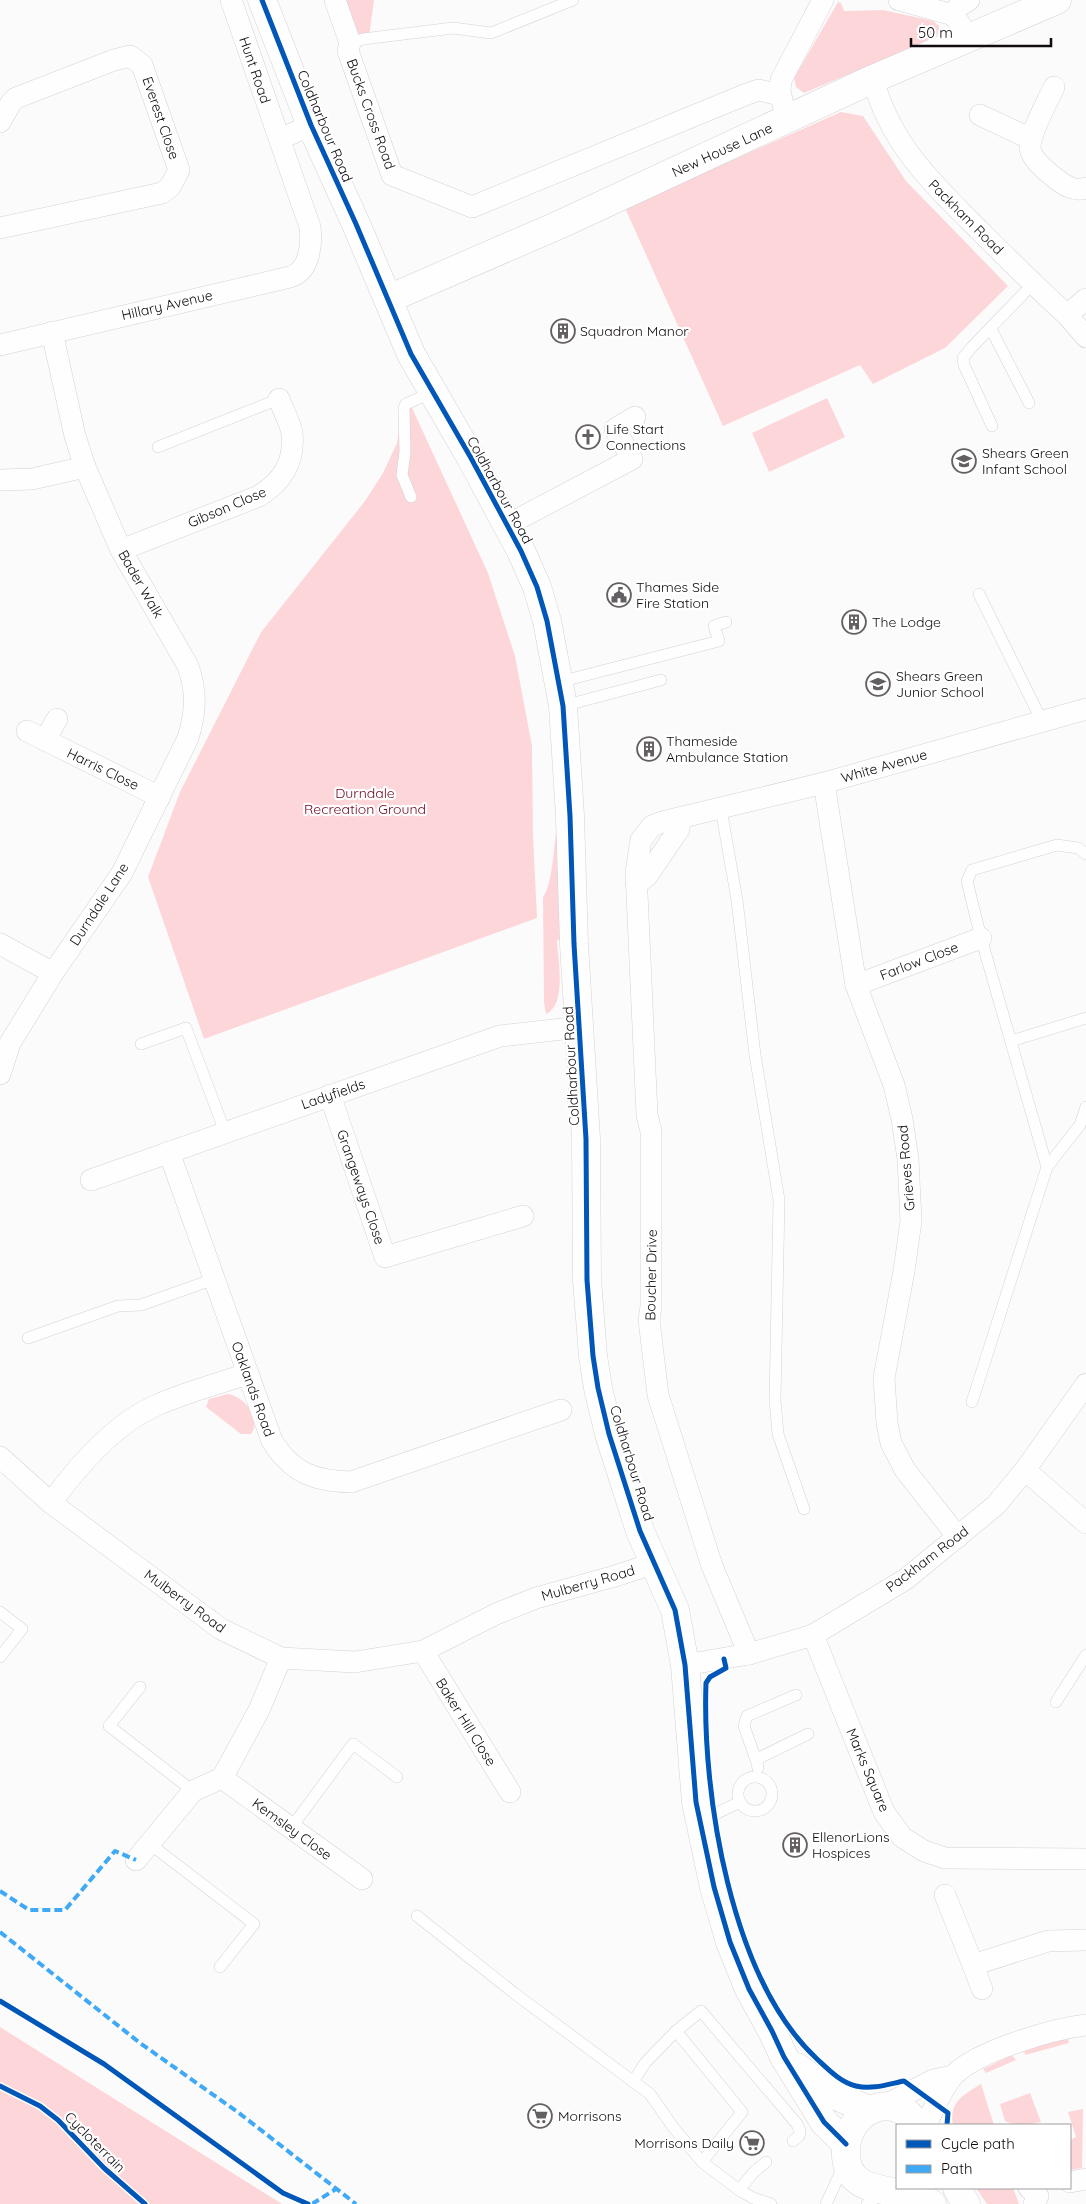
<svg xmlns="http://www.w3.org/2000/svg" width="1086" height="2204" font-family="Quicksand,sans-serif">
<style>
.green{fill:#fdd6d9}
.lines{fill:none;stroke-linecap:round;stroke-linejoin:round}
.lane-casing{stroke:#d5d1d4;stroke-width:12}
.street-casing{stroke:#d5d1d4;stroke-width:22}
.secondary-casing{stroke:#d5d1d4;stroke-width:29}
.lane{stroke:#fffeff;stroke-width:11}
.street{stroke:#fffeff;stroke-width:21}
.secondary{stroke:#fffeff;stroke-width:28}
.quiet{stroke:#3fa9f5;stroke-width:4;stroke-dasharray:8 4;stroke-linecap:butt}
.cycleway-casing{stroke:#fff;stroke-width:8}
.cycleway{stroke:#0057b8;stroke-width:5}
.labels{text-anchor:middle;dominant-baseline:central;stroke-width:4.5;stroke-linejoin:round;paint-order:stroke}
.street-label{font-size:14px;fill:#100b0f;stroke:#fff}
.poi-label{font-size:14px;fill:#100b0f;stroke:#fff;text-anchor:start}
.park-label{font-size:14px;fill:#6c0924;stroke:#fff}
</style>
<rect width="100%" height="100%" fill="#fcfbfc"/>
<g class="green">
<path d="M346,0H374L369,37L360,39Z"/>
<path d="M838,2L841,3L844,11L883,10L933,21L939,26V33L932,39L804,93L796,87L794,78Z"/>
<path d="M841,112L863,116L906,181L1008,286L945,348L873,384L860,365L723,426L625,208Z"/>
<path d="M407,397L488,573L515,656L532,746L533,836L537,918L204,1039L148,877L180,792L254,646L262,631L365,501L383,473L397,443L400,426L401,401Z"/>
<path d="M827,398L845,437L769,472L752,433Z"/>
<path d="M557,824L562,938L557,941C558,960 567,1005 546,1014L544,1003L543,897C553,884 554,842 557,824Z"/>
<path d="M228,1394C244,1396 262,1419 251,1434H241L206,1407L209,1399Z"/>
<path d="M0,2027L282,2204H0Z"/>
<path d="M1067,2037L1069,2043L1025,2055L1024,2050Z"/>
<path d="M1012,2055L1016,2060L986,2073L983,2069Z"/>
<path d="M981,2084L994,2125H953C949,2102 963,2095 981,2084Z"/>
<path d="M1030,2093L1041,2122C1027,2125 1018,2127 1005,2121L1000,2104Z"/>
<path d="M1083,2109L1082,2168L1070,2170V2140L1076,2137L1068,2112Z"/>
<path d="M976,2188H1013L1019,2204H987Z"/>
</g>
<g class="lines">
<g class="lane-casing">
<g id="lane">
<path d="M350,43L363,39L453,28L491,33L573,0"/>
<path d="M991,329L1029,403"/>
<path d="M992,426L964,365L963,358L972,347L1033,284"/>
<path d="M158,447L279,399"/>
<path d="M411,497L402,475L405,452L404,408L406,404L432,392"/>
<path d="M979,594L1042,721"/>
<path d="M559,682L719,641L714,626L726,622"/>
<path d="M563,706L661,680"/>
<path d="M721,809L737,900L755,1055L779,1200L775,1400L778,1434L804,1509"/>
<path d="M1011,1041L1086,1018"/>
<path d="M141,1044L186,1028L225,1132"/>
<path d="M1047,1167L981,938L967,881L972,870L1057,845L1078,848L1086,854"/>
<path d="M28,1338L118,1306L141,1305L214,1279"/>
<path d="M972,1402L1047,1167L1080,1125L1086,1107"/>
<path d="M0,1612L22,1629L0,1657"/>
<path d="M140,1687L109,1726L193,1791"/>
<path d="M1056,1702L1086,1655"/>
<path d="M757,1763L744,1726L747,1716L796,1695"/>
<path d="M758,1768L757,1763L759,1758L808,1734"/>
<circle cx="755" cy="1794" r="17"/>
<path d="M699,1818L715,1814L740,1802"/>
<path d="M291,1828L353,1744L397,1777"/>
<path d="M150,1844L254,1924L220,1967"/>
<path d="M417,1916L514,1993L650,2094L673,2127L702,2162L739,2190L753,2198L771,2204"/>
<path d="M676,2031L701,2011L797,2124L800,2131L799,2136L793,2141"/>
<path d="M633,2082L645,2063L676,2031L742,2112L702,2162"/>
<path d="M739,2190L754,2172L766,2162"/>
<path d="M826,2204L844,2165"/>
<path d="M867,2204L884,2192"/>
</g>
</g>
<g class="street-casing">
<g id="street">
<path d="M335,0L350,43L348,51L392,175L472,207L747,94L759,90L780,95"/>
<path d="M899,0L953,15L960,24"/>
<path d="M953,15L958,7L969,0"/>
<path d="M873,79C890,144 933,184 979,230C1008,259 1037,288 1067,315L1086,337"/>
<path d="M1054,87C1048,101 1026,139 1031,152C1035,162 1046,171 1055,178C1064,185 1074,192 1086,188"/>
<path d="M784,109L780,91L781,80L823,0"/>
<path d="M980,115L1031,139"/>
<path d="M0,122L11,103L16,98L114,60L130,56L142,65L179,170L170,187L162,193L0,228"/>
<path d="M280,139L311,125"/>
<path d="M1067,315L1086,299"/>
<path d="M0,345L290,277C310,271 312,244 310,227L231,0"/>
<path d="M0,480L32,479L85,467"/>
<path d="M507,525L632,459L615,429L635,417"/>
<path d="M121,550L259,496C283,481 295,462 292,433C290,422 283,410 279,399"/>
<path d="M57,719L45,740L160,797"/>
<path d="M27,731L45,740"/>
<path d="M824,783L856,985L894,1085L902,1119L908,1159L911,1221L904,1271L884,1378L887,1423L891,1443L905,1470L958,1537"/>
<path d="M636,881L642,880L647,876L679,829L680,818"/>
<path d="M0,944L53,973"/>
<path d="M856,985L981,938"/>
<path d="M0,1074L10,1043L53,973L122,873L188,738C196,712 197,692 188,666L121,550L85,467L75,436L52,332"/>
<path d="M330,1095L385,1257L523,1216"/>
<path d="M169,1152L272,1441C292,1473 314,1481 351,1482L561,1410"/>
<path d="M91,1180L500,1036L580,1027"/>
<path d="M0,1457L51,1503L221,1629L281,1658L355,1662L423,1651L496,1614L536,1598L615,1576L655,1563"/>
<path d="M1025,1470L1086,1523"/>
<path d="M51,1503C77,1467 115,1423 157,1405C186,1392 217,1384 247,1374"/>
<path d="M813,1635L884,1812L902,1837L924,1851L945,1858L1086,1859"/>
<path d="M423,1651L510,1792"/>
<path d="M749,1654L712,1566L658,1395L649,1320L651,1306V1131L647,1115L636,872L641,840L652,826L662,822L824,783L1086,709"/>
<path d="M685,1665L749,1654L813,1635L906,1579L996,1505L1025,1470L1086,1384"/>
<path d="M222,1778L362,1879"/>
<path d="M136,1860L193,1791L222,1778L259,1710L281,1658"/>
<path d="M945,1895L973,1965L1048,1941L1086,1940"/>
<path d="M973,1965L982,1989"/>
<path d="M880,2108L933,2080L953,2076"/>
<path d="M926,2125C933,2111 943,2086 954,2075C977,2051 1053,2029 1086,2025"/>
<path d="M1070,2182L1086,2179"/>
<path d="M1029,2188L1038,2196L1034,2204"/>
</g>
</g>
<g class="secondary-casing">
<g id="secondary">
<path d="M262,0L311,125L356,224L411,354L471,458L521,551L537,587L547,621L563,706L570,816L574,944L586,1139L587,1280L593,1356L598,1388L609,1434L640,1531L675,1610L685,1665L696,1802L714,1887L730,1942L749,1989L772,2031L784,2057L824,2122L846,2144"/>
<path d="M388,299L561,224L873,79L1057,0"/>
<path d="M797,2067L834,2095L869,2110"/>
<path d="M918,2125C892,2087 843,2112 846,2156C848,2200 905,2185 932,2204"/>
<path d="M957,2188L966,2204"/>
</g>
</g>
<use href="#lane" class="lane"/>
<use href="#street" class="street"/>
<use href="#secondary" class="secondary"/>
<g class="quiet">
<path d="M0,1891L29,1910H65L115,1851L136,1860"/>
<path d="M0,1932L140,2043L239,2113L356,2204"/>
<path d="M312,2204L336,2189"/>
</g>
<g class="cycleway-casing">
<g id="cycleway">
<path d="M262,0L311,125L356,224L411,354L471,458L521,551L537,587L547,621L563,706L570,816L574,944L586,1139L587,1280L593,1356L598,1388L609,1434L640,1531L675,1610L685,1665L696,1802L714,1887L730,1942L749,1989L772,2031L784,2057L824,2122L846,2144"/>
<path d="M724,1659L726,1668L710,1677L706,1683C702,1795 731,1978 816,2058C828,2069 840,2082 856,2086C872,2090 889,2084 904,2081L948,2113L947,2125"/>
<path d="M0,2001L104,2064L283,2193L308,2204"/>
<path d="M0,2086L40,2106L58,2120L104,2168L145,2204"/>
</g>
</g>
<use href="#cycleway" class="cycleway"/>
</g>
<defs>
<g id="building-ring" transform="scale(1.25)"><circle r="9.5" fill="#fff" stroke="#635f62" stroke-width="1.5"/><path d="M-4-6H4V6H1V3H-1V6H-4ZM-2.5-4.3h1.7v1.8h-1.7ZM.8-4.3h1.7v1.8H.8ZM-2.5-1h1.7V.8h-1.7ZM.8-1h1.7V.8H.8Z" fill="#635f62"/></g>
<g id="church-ring" transform="scale(1.25)"><circle r="9.5" fill="#fff" stroke="#635f62" stroke-width="1.5"/><path d="M-1.2-6h2.4v3.5h3.3v2.4h-3.3V6h-2.4V-.1h-3.3v-2.4h3.3Z" fill="#635f62"/></g>
<g id="school-ring" transform="scale(1.25)"><circle r="9.5" fill="#fff" stroke="#635f62" stroke-width="1.5"/><path d="M0-5L7-2L0 1L-7-2ZM-4 1L0 2.5L4 1V4Q0 6-4 4Z" fill="#635f62"/></g>
<g id="civic-ring" transform="scale(1.25)"><circle r="9.5" fill="#fff" stroke="#635f62" stroke-width="1.5"/><path d="M-.6-6.5H3V-4.5H.6V-3L4-1V1h2V6H-6V1h2V-1L-.6-3ZM-1.2 2.5V6h2.4V2.5Z" fill="#635f62"/></g>
<g id="supermarket-ring" transform="scale(1.25)"><circle r="9.5" fill="#fff" stroke="#635f62" stroke-width="1.5"/><path d="M-6-5.5h2.5l.6 2H6L4.5 2H-2.5L-4.4-4H-6ZM-1.5 3.2a1.3 1.3 0 1 0 .1 0ZM3 3.2a1.3 1.3 0 1 0 .1 0Z" fill="#635f62"/></g>
</defs>
<g fill-rule="evenodd">
<use href="#building-ring" x="563" y="331"/>
<use href="#church-ring" x="588" y="437"/>
<use href="#school-ring" x="964" y="461"/>
<use href="#civic-ring" x="619" y="595"/>
<use href="#building-ring" x="854" y="622"/>
<use href="#school-ring" x="878" y="684"/>
<use href="#building-ring" x="649" y="749"/>
<use href="#building-ring" x="795" y="1845"/>
<use href="#supermarket-ring" x="540" y="2116"/>
<use href="#supermarket-ring" x="752" y="2143"/>
</g>
<g class="labels">
<g class="street-label">
<text transform="translate(255 70) rotate(71)">Hunt Road</text>
<text transform="translate(371 114) rotate(70)">Bucks Cross Road</text>
<text transform="translate(161 118) rotate(71)">Everest Close</text>
<text transform="translate(325 126) rotate(67)">Coldharbour Road</text>
<text transform="translate(722 150) rotate(-25)">New House Lane</text>
<text transform="translate(966 217) rotate(45)">Packham Road</text>
<text transform="translate(167 305) rotate(-13)">Hillary Avenue</text>
<text transform="translate(500 490) rotate(61)">Coldharbour Road</text>
<text transform="translate(227 507) rotate(-23)">Gibson Close</text>
<text transform="translate(141 584) rotate(60)">Bader Walk</text>
<text transform="translate(884 766) rotate(-16)">White Avenue</text>
<text transform="translate(103 769) rotate(26)">Harris Close</text>
<text transform="translate(99 904) rotate(-57)">Durndale Lane</text>
<text transform="translate(919 961) rotate(-21)">Farlow Close</text>
<text transform="translate(571 1066) rotate(-93)">Coldharbour Road</text>
<text transform="translate(333 1094) rotate(-19)">Ladyfields</text>
<text transform="translate(906 1168) rotate(-95)">Grieves Road</text>
<text transform="translate(361 1187) rotate(71)">Grangeways Close</text>
<text transform="translate(651 1275) rotate(-89)">Boucher Drive</text>
<text transform="translate(253 1389) rotate(70)">Oaklands Road</text>
<text transform="translate(632 1463) rotate(73)">Coldharbour Road</text>
<text transform="translate(927 1559) rotate(-37)">Packham Road</text>
<text transform="translate(588 1583) rotate(-16)">Mulberry Road</text>
<text transform="translate(185 1601) rotate(36)">Mulberry Road</text>
<text transform="translate(466 1722) rotate(58)">Baker Hill Close</text>
<text transform="translate(868 1770) rotate(67)">Marks Square</text>
<text transform="translate(292 1829) rotate(36)">Kemsley Close</text>
<text transform="translate(95 2142) rotate(45)">Cycloterrain</text>
</g>
<g class="poi-label">
<text x="580" y="331">Squadron Manor</text>
<text x="606" y="429">Life Start<tspan x="606" dy="16">Connections</tspan></text>
<text x="982" y="453">Shears Green<tspan x="982" dy="16">Infant School</tspan></text>
<text x="636" y="587">Thames Side<tspan x="636" dy="16">Fire Station</tspan></text>
<text x="872" y="622">The Lodge</text>
<text x="896" y="676">Shears Green<tspan x="896" dy="16">Junior School</tspan></text>
<text x="666" y="741">Thameside<tspan x="666" dy="16">Ambulance Station</tspan></text>
<text x="812" y="1837">EllenorLions<tspan x="812" dy="16">Hospices</tspan></text>
<text x="558" y="2116">Morrisons</text>
<text x="734" y="2143" text-anchor="end">Morrisons Daily</text>
</g>
<g class="park-label">
<text x="365" y="793">Durndale<tspan x="365" dy="16">Recreation Ground</tspan></text>
</g>
</g>
<rect x="896" y="2124" width="175" height="65" fill="#ffffff" stroke="#9f9d9f"/>
<rect x="906" y="2140" width="25" height="8" fill="#0057b8" stroke="#9f9d9f"/>
<text x="941" y="2149" font-size="15" fill="#100b0f">Cycle path</text>
<rect x="906" y="2165" width="25" height="8" fill="#3fa9f5" stroke="#9f9d9f"/>
<text x="941" y="2174" font-size="15" fill="#100b0f">Path</text>
<path d="M911 38v8h140v-8" fill="none" stroke="#100b0f" stroke-width="2.5"/>
<text x="918" y="38" font-size="15" fill="#100b0f" stroke="#ffffff" stroke-width="4" paint-order="stroke">50 m</text>
</svg>
